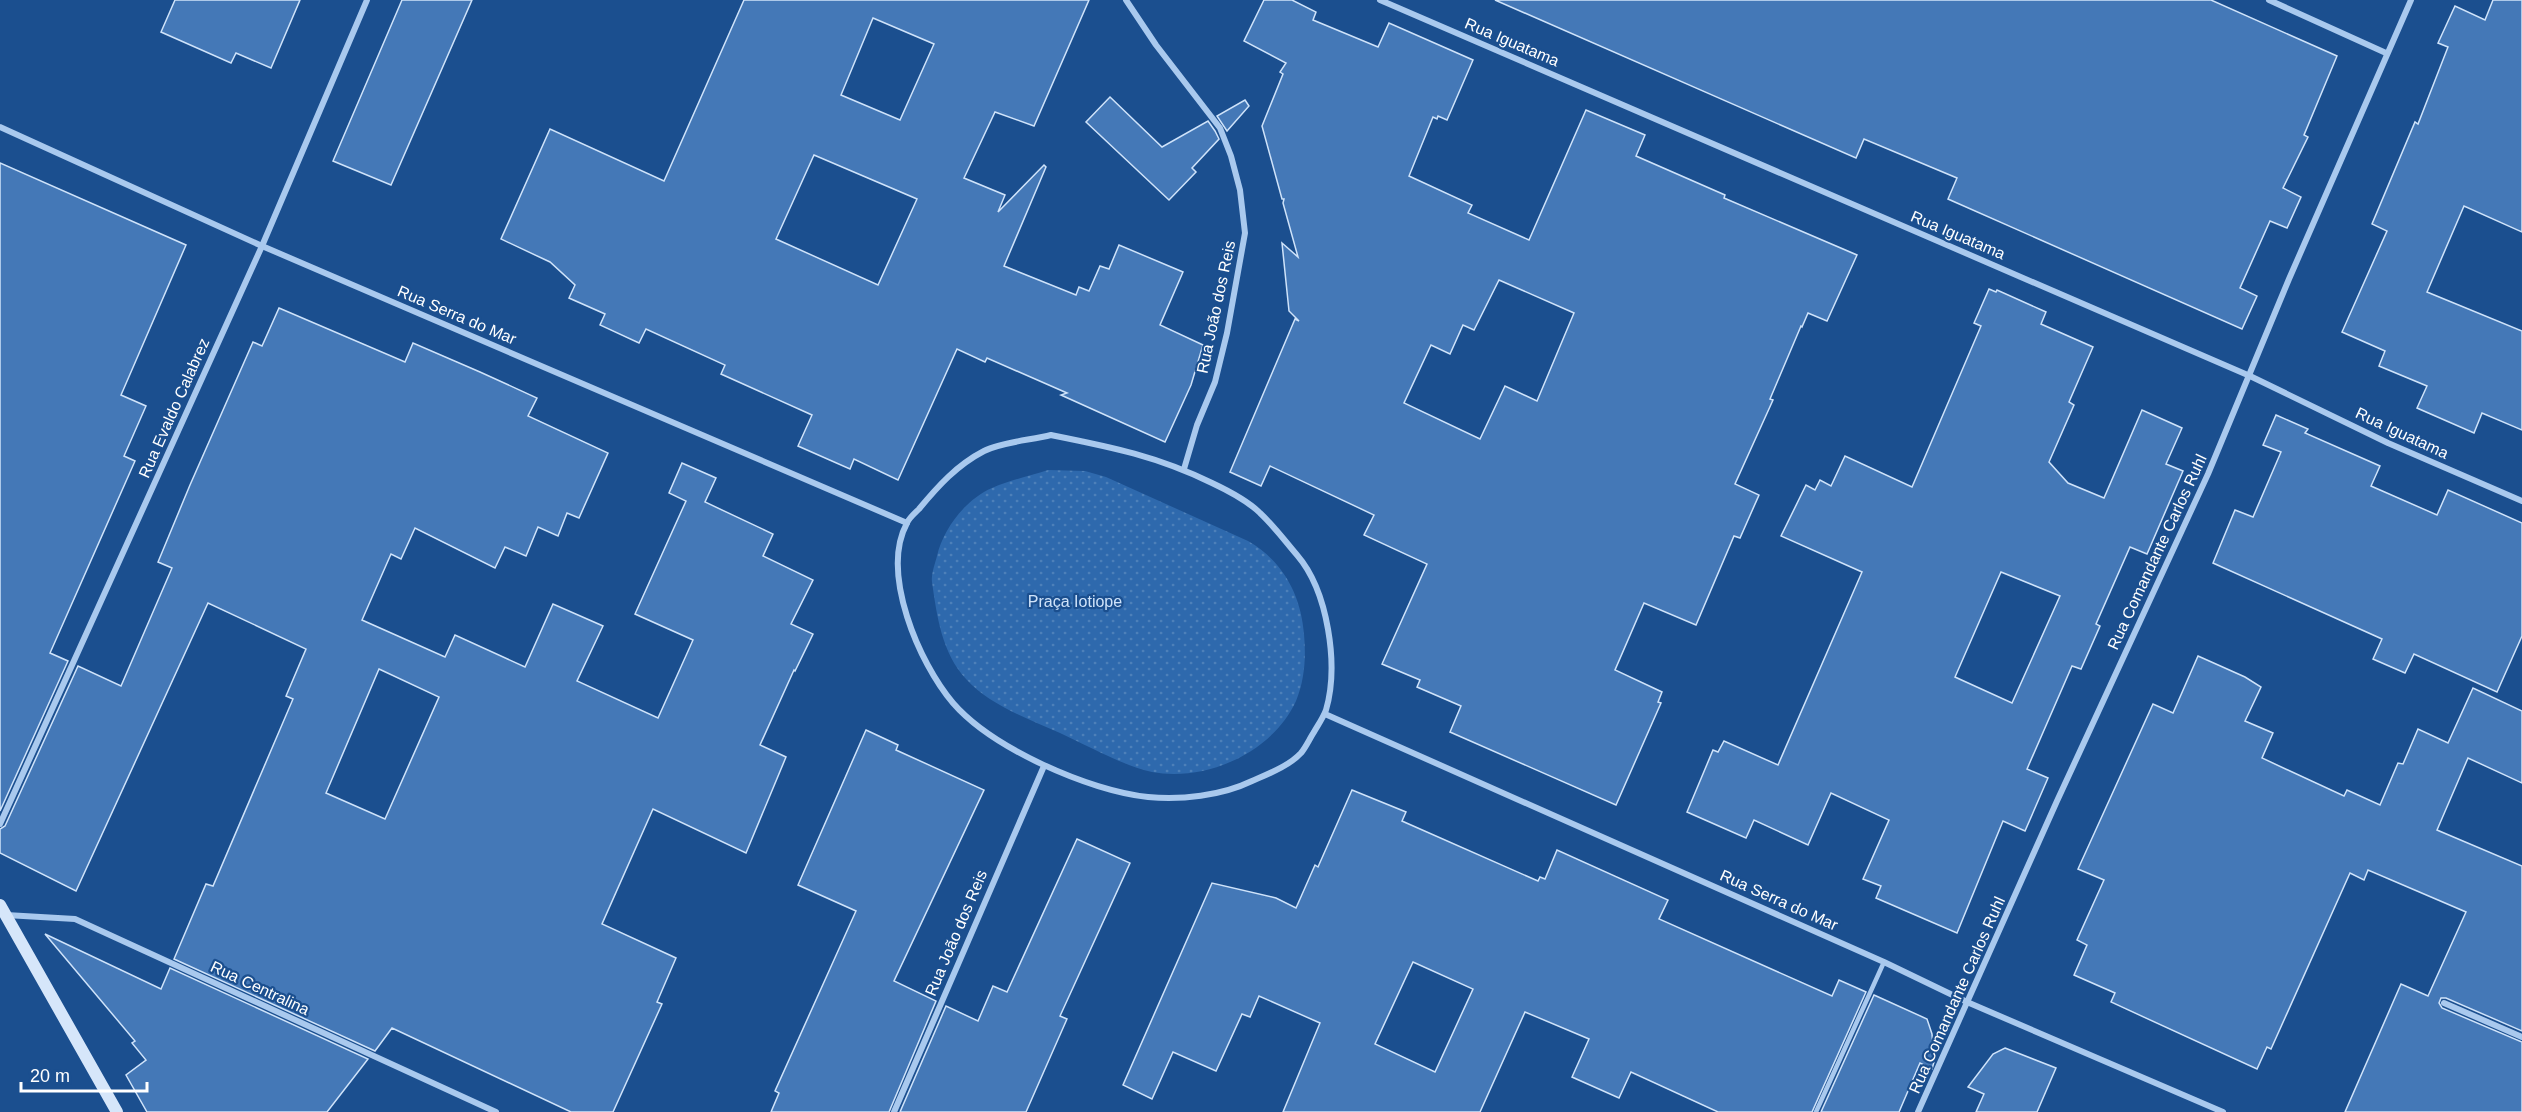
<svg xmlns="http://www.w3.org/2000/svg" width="2522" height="1112" font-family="Helvetica,sans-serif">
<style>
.grass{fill:url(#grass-dots)}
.building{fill:#4478b7;stroke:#cfe3fa;stroke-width:1.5;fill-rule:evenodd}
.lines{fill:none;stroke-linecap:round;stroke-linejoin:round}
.lane{stroke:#a9c9ee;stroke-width:4.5}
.street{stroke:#a9c9ee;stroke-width:6}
.secondary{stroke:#d6e6fa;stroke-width:12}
.labels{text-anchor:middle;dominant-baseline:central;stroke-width:4.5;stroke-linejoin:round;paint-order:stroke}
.street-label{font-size:16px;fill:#fff;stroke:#1b4f8f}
.park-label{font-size:16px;fill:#cfe3fa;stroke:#1b4f8f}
</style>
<defs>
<pattern id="grass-dots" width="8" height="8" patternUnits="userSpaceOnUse" patternTransform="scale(1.5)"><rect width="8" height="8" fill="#2e69ad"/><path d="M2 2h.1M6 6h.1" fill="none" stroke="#4d80b9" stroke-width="1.8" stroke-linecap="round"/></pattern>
</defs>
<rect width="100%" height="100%" fill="#1b4f8f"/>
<path class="grass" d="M1048,470L1085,471L1106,477L1248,541C1283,561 1301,595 1304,634C1306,657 1305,679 1296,701C1272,753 1206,782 1152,772C1124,766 1086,745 1060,733C1027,718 991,706 966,679C942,653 937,617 932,582C931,574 935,564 937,556C943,529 966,499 992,488C1010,480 1030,476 1048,470Z"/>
<g class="building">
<path d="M175,0H300L271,68L236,53L231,63L161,32Z"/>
<path d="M402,0H472L391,185L333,161Z"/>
<path d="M744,0H1089L1034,126L995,112L964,178L1005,195L998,212L1044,165L1046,167L1004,266L1076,295L1079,287L1089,291L1100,266L1109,269L1119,245L1183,272L1160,325L1203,345L1191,385L1165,442L1061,395L1067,393L987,358L985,362L957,349L898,480L854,459L850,469L798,446L812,415L721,374L725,365L646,329L639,343L600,325L605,314L569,298L575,285L550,262L501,239L550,129L664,181ZM873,18L934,44L900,120L841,95ZM814,155L917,199L878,285L776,239Z"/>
<path d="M1264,0H1292L1316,12L1313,20L1378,47L1389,23L1473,60L1447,120L1438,116L1437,119L1433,117L1409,176L1472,205L1468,213L1529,240L1586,110L1645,135L1636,156L1725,195L1724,198L1857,255L1827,321L1808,313L1802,327L1801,326L1770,399L1773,400L1735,484L1759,495L1740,538L1734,536L1696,625L1644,603L1615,670L1662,692L1658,702L1661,703L1616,805L1450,732L1461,706L1417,687L1420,680L1382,664L1427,564L1364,535L1374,515L1270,466L1261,486L1230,472L1295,319L1299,321L1289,311L1282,243L1298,257L1283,203L1284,199H1282L1262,126L1283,74L1280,72L1286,63L1244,41ZM1499,280L1574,313L1537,401L1505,386L1480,439L1404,403L1431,345L1450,354L1463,325L1474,330Z"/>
<path d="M1495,0H2211L2337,56L2304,135L2308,137L2283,188L2301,197L2287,228L2270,221L2240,288L2257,296L2242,329L1948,199L1957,178L1864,139L1856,158Z"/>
<path d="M2493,0H2522V232L2464,206L2427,292L2522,331V430L2482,413L2474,433L2417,408L2427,386L2379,366L2385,351L2342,332L2387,231L2372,224L2415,122L2418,124L2448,47L2438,43L2455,6L2485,20Z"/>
<path d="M1110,97L1162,147L1208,121L1215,131L1219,139L1192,168L1196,172L1169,200L1086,122Z"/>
<path d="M1245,100L1249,106L1227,131L1217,116Z"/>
<path d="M0,163L186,245L121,395L146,406L124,456L135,461L50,653L68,661L0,811Z"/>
<path d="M1989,289L1996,292L1997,290L2046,312L2041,324L2093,347L2069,402L2074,405L2049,462L2068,483L2104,498L2142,410L2182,428L2166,464L2183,471L2147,554L2130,547L2096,624L2100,626L2081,669L2072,666L2027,769L2048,778L2025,831L2003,821L1957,933L1876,898L1881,886L1863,879L1889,820L1831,793L1808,845L1754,820L1746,838L1687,812L1713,750L1718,752L1724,741L1778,765L1862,572L1781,536L1806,485L1815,490L1820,480L1831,486L1845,456L1912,487L1981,326L1974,323ZM2001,572L2060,596L2012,703L1955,677Z"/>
<path d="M279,308L405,362L413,343L480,372L537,398L528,416L608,453L579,518L567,513L558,536L538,527L526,556L505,547L495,568L415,528L401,559L391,554L362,620L445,657L455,635L525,667L553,604L603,626L577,681L658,718L693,640L635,614L686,501L669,493L682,463L716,478L705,502L773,534L763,556L813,580L791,624L813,634L795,671L794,670L760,745L786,757L746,853L653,809L602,924L676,958L657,1002L662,1004L613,1112H571L392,1028L375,1051L174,959L206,884L213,886L293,699L286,696L306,649L208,603L76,891L0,853V829L5,826L78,666L121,686L172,568L158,562L190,485L253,342L262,346ZM379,669L439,697L385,819L326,793Z"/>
<path d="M2276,415L2308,429L2305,433L2380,466L2371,486L2437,515L2448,490L2522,523V636L2497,692L2414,654L2405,673L2373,659L2382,639L2213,563L2235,510L2253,517L2281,452L2263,445Z"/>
<path d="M2198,656L2245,677L2261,687L2245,721L2273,733L2262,758L2344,796L2347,790L2380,805L2398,763L2403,764L2418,729L2448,743L2473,688L2522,711V783L2468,758L2437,830L2522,866V1031L2446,998H2441L2439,1003L2442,1008L2522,1042V1112H2345L2401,984L2428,996L2466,912L2368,870L2364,880L2350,873L2271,1049L2267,1047L2257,1069L2111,1002L2115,993L2074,975L2087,945L2077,940L2104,880L2078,869L2153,704L2173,713Z"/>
<path d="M866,730L898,745L896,750L984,790L894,981L936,1001L889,1112H771L779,1093L775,1091L856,911L798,885Z"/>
<path d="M1352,790L1406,812L1402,821L1538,881L1540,877L1545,879L1557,850L1668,900L1659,919L1832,996L1839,980L1866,992L1812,1112H1718L1631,1072L1619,1098L1572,1077L1589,1039L1525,1012L1480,1112H1283L1320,1023L1259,996L1250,1017L1242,1014L1216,1071L1173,1052L1152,1099L1123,1085L1212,883L1276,898L1296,908L1315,865L1318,867ZM1413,962L1473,989L1435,1072L1375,1044Z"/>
<path d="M1077,839L1130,863L1060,1016L1067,1019L1026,1112H900L946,1006L978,1021L993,986L1007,992Z"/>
<path d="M45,934L161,989L170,968L368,1059L327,1112H147L126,1075L146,1060L132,1043L135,1041Z"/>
<path d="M1874,995L1927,1019L1932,1034L1934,1062L1932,1069L1920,1063L1899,1112H1821Z"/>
<path d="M2005,1048L2056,1068L2037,1112H1976L1984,1094L1968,1087L1993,1054Z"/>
</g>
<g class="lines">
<path class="lane" d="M1816,1112L1884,962"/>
<g class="street">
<path d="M1126,0L1156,45L1220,128L1231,156L1240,190L1245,233L1227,333L1215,382L1197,425L1184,469"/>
<path d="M1380,0L2250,376L2388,443L2522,501"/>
<path d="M2269,0L2386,53"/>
<path d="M0,127L262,246L907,523"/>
<path d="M1051,435C1111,447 1157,456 1212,483C1229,491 1247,500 1260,513C1274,526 1285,541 1297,555C1328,591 1339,665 1326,710C1323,718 1318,725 1314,732C1310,738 1306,747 1301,753C1289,766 1268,774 1252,781C1221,796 1181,800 1148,797C1089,791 992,748 953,703C919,663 880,573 907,523C909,518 915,513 919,509C938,486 957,465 984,451C1001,442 1032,440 1051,435Z"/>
<path d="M1325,714L1884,962L1967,1002L2223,1112"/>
<path d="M0,824L262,246L367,0"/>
<path d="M6,915L75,919L496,1112"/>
<path d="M2444,1003L2522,1037"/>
<path d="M894,1112L1044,766"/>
<path d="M1918,1112L2057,801L2208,474L2289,279L2411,0"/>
</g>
<path class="secondary" d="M0,905L117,1112"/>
</g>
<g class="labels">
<g class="street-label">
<text transform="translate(1512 42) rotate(23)">Rua Iguatama</text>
<text transform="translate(1958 235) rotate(23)">Rua Iguatama</text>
<text transform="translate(1216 307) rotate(-78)">Rua João dos Reis</text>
<text transform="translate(457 315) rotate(23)">Rua Serra do Mar</text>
<text transform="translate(174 408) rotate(-66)">Rua Evaldo Calabrez</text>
<text transform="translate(2402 433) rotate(25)">Rua Iguatama</text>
<text transform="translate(2157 552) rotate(-65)">Rua Comandante Carlos Ruhl</text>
<text transform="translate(1779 900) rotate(24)">Rua Serra do Mar</text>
<text transform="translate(956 933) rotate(-67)">Rua João dos Reis</text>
<text transform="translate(260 988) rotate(25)">Rua Centralina</text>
<text transform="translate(1957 995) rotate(-66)">Rua Comandante Carlos Ruhl</text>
</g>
<g class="park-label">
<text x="1075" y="601">Praça Iotiope</text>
</g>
</g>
<path d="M21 1082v9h126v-9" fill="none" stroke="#ffffff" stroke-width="3"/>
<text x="30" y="1082" font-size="18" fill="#ffffff" stroke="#1b4f8f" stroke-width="4.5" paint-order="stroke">20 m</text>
</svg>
